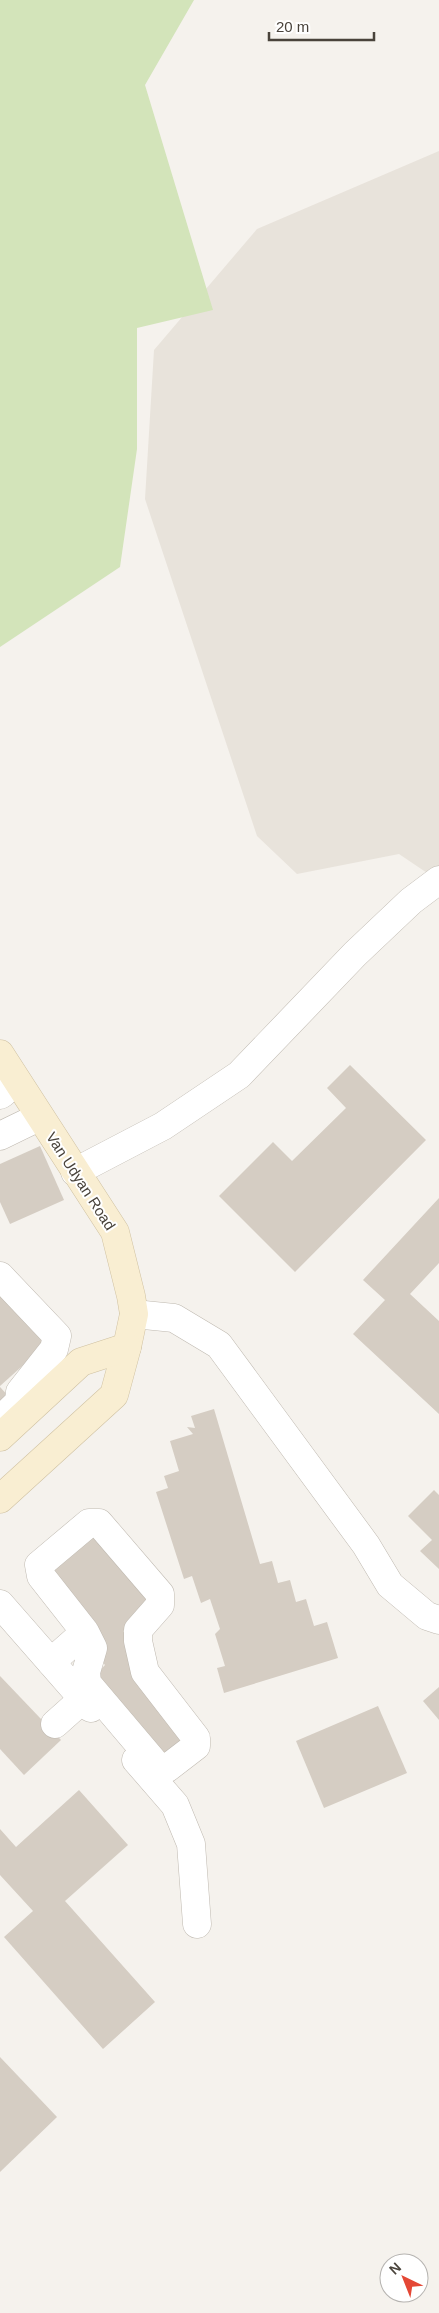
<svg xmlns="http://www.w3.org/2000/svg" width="439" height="2313" font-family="Arial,sans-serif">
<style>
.residential{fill:#e8e3db}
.green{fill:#d3e4ba}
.building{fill:#d5cdc3}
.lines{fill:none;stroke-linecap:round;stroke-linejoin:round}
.street-casing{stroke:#bfb9b0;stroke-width:29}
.secondary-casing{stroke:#cfc1a1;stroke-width:29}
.street{stroke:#fff;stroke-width:28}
.secondary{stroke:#f9eed2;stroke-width:28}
.labels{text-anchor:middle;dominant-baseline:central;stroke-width:4;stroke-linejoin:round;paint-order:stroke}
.street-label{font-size:15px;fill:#49433b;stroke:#fff}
</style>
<rect width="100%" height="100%" fill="#f5f2ed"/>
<path class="residential" d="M439,151V881L399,854L297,874L257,836L145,499L154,350L257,229Z"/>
<path class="green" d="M0,0H194L145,85L213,310L137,328V449L120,567L0,647Z"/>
<g class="building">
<path d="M350,1065L426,1140L295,1272L219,1196L273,1142L292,1161L346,1108L327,1088Z"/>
<path d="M40,1146L64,1200L10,1224L0,1202V1164Z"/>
<path d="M439,1198V1263L410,1294L439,1321V1414L353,1334L385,1300L363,1280Z"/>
<path d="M0,1287L49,1342L0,1386Z"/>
<path d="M0,1387L12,1400L0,1411Z"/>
<path d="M214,1409L260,1564L272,1561L278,1583L290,1580L296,1602L306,1599L314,1626L327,1622L338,1658L224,1693L217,1668L225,1666L215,1634L220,1629L210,1599L201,1603L192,1576L184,1579L156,1492L168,1488L164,1476L179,1471L170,1441L193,1434L187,1427L195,1428L191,1416Z"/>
<path d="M434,1490L439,1495V1569L420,1551L432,1540L408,1516Z"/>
<path d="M96,1527L156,1601L123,1631L190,1739L162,1762L92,1679L105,1665L97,1655L107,1647L96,1635L100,1631L47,1568Z"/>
<path d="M0,1676L61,1740L24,1775L0,1749Z"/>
<path d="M439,1687V1720L423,1701Z"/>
<path d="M378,1706L407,1773L324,1808L296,1741Z"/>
<path d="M79,1790L128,1845L65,1901L155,2002L103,2049L4,1937L33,1911L0,1875V1829L16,1847Z"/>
<path d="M0,2057L57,2117L0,2172Z"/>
</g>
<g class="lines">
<g class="street-casing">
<g id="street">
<path d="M0,1095L3,1093"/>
<path d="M0,1136L39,1117"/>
<path d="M75,1172L163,1126L239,1075L355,954L411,901L439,880"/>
<path d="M0,1276L57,1336L54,1349L20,1392L19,1402L0,1420"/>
<path d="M134,1314L174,1318L219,1345L366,1545L390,1585L427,1616L439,1620"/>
<path d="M0,1604L91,1708"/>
<path d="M51,1662L85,1632L41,1576L39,1565L89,1523H99L160,1594V1605L138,1630V1641L145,1672L196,1738V1746L166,1769L159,1768L87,1683L86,1672L93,1648L85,1632"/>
<path d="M55,1724L83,1699"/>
<path d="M136,1760L175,1805L191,1844L197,1924"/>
</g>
</g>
<g class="secondary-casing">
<g id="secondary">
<path d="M0,1054L115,1232L131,1296L134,1314L127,1347L114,1395L0,1499"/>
<path d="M0,1437L81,1362L127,1347"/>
</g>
</g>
<use href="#street" class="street"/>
<use href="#secondary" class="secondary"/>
</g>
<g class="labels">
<g class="street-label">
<text transform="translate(81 1181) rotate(57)">Van Udyan Road</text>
</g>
</g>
<g transform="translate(404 2278) rotate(317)"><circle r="24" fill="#ffffff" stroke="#b6b4b1"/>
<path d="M0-4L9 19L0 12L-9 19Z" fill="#e44735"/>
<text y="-8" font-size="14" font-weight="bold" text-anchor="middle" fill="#49433b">N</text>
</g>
<path d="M269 32v8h105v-8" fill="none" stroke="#49433b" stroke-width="2.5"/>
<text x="276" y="32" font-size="15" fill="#49433b" stroke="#ffffff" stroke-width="4" paint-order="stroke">20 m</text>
</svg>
